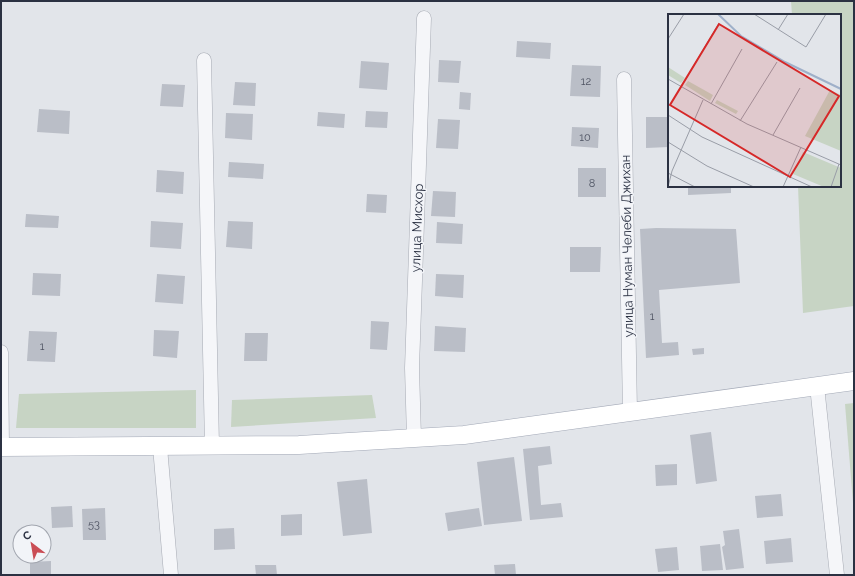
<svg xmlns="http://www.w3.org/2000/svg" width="855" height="576" font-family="Raleway,sans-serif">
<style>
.green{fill:#c7d4c4}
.building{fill:#babec7}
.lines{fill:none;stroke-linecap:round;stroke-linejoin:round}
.minor-casing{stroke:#a7abb4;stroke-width:15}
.major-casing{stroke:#a2a8b6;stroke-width:19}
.minor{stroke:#f5f6f9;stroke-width:14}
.major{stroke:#fff;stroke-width:18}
.labels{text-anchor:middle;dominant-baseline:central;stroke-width:3;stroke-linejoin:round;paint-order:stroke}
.number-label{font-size:11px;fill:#4f5463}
.street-label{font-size:13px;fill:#2b3142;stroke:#f2f4f8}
.inset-river{fill:none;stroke:#9fb0c9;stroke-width:2}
.inset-road{fill:none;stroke:#999da7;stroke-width:1}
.view{fill:#d62828;fill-opacity:0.15;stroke:#d62828;stroke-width:2}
.inset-edge{fill:none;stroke:#2b3142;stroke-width:2}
</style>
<rect width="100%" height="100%" fill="#e2e5ea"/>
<g class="green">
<path d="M791,1H854V306L803,313L798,186H840V15H792Z"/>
<path d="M196,390V428H16L19,394Z"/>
<path d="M372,395L376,418L231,427L232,400Z"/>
<path d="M854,403V515L845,404Z"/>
</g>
<g class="building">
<path d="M517,41L551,43L550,59L516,57Z"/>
<path d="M439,60L461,61L459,83L438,82Z"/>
<path d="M361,61L389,63L387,90L359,88Z"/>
<path d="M572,65L601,66L600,97L570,96Z"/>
<path d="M235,82L256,83L255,106L233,105Z"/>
<path d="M162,84L185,85L183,107L160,106Z"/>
<path d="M460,92L471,93L470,110L459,109Z"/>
<path d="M39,109L70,111L69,134L37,132Z"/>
<path d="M366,111L388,112L387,128L365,127Z"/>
<path d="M318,112L345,114L344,128L317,126Z"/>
<path d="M226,113L253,114L252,140L225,138Z"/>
<path d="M646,117H669V147L646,148Z"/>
<path d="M438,119L460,120L458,149L436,148Z"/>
<path d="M572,127L599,128L598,148L571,146Z"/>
<path d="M229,162L264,164L263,179L228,177Z"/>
<rect x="578" y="168" width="28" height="29"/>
<path d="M157,170L184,172L183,194L156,192Z"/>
<path d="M688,186H731V193L688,195Z"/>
<path d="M433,191L456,192L455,217L431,216Z"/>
<path d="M367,194L387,195L386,213L366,212Z"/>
<path d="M26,214L59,216L58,228L25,227Z"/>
<path d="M151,221L183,223L181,249L150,247Z"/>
<path d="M228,221L253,222L252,249L226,247Z"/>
<path d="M437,222L463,224L462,244L436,243Z"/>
<path d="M656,228L736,229L740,283L659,290L662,343L678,342L679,355L646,358L640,229Z"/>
<path d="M570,247H601L600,272H570Z"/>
<path d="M33,273L61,274L60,296L32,295Z"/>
<path d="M157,274L185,276L183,304L155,302Z"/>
<path d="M436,274L464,275L463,298L435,296Z"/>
<path d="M371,321L389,322L387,350L370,349Z"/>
<path d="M435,326L466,328L465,352L434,351Z"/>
<path d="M154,330L179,331L177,358L153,356Z"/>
<path d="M29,331L57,332L55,362L27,361Z"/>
<path d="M245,333H268L267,361H244Z"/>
<path d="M704,348V354L693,355L692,349Z"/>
<path d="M711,432L717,481L696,484L690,435Z"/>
<path d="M550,446L552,464L538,466L541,505L561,503L563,517L530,520L523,449Z"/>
<path d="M514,457L522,521L484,525L477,462Z"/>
<path d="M677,464V485L656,486L655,465Z"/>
<path d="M367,479L372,533L343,536L337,482Z"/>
<path d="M781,494L783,516L757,518L755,496Z"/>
<path d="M72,506L73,527L52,528L51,507Z"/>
<path d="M105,508L106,540H83L82,509Z"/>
<path d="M479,508L482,526L448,531L445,513Z"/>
<path d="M302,514V535L281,536V515Z"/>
<path d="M234,528L235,549L214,550V529Z"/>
<path d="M739,529L744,568L726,570L722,547L725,545L723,531Z"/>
<path d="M791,538L793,562L766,564L764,541Z"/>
<path d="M720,544L723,570L702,571L700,546Z"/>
<path d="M677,547L679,570L658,572L655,549Z"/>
<path d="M51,561V575H30V562Z"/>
<path d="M515,564L516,575H495L494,565Z"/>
<path d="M255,565H276L277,575H256Z"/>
</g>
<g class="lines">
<g class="minor-casing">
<g id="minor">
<path d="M204,60L212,446"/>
<path d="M624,79L630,412"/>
<path d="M1,352L2,447"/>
<path d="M817,386L837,575"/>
<path d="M414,438L412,368L424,18"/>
<path d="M160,447L171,575"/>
</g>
</g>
<g class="major-casing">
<path id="major" d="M1,447L299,445L464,435L854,381"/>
</g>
<use href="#minor" class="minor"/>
<use href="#major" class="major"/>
</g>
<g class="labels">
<g class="number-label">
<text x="586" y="81">12</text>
<text x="585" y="137">10</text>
<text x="592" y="183">8</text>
<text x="652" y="316">1</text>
<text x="42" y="346">1</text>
<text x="94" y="524">53</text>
</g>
<g class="street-label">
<text transform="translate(417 228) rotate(-88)">улица Мисхор</text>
<text transform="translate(627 246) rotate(-91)">улица Нуман Челеби Джихан</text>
</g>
</g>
<g transform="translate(668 14)">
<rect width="173" height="173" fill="#e2e5ea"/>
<path d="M0,53L17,64L13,69L0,61ZM20,67L45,81L42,87L17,71ZM162,76L173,81V137L137,122ZM49,86L70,97L68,100L47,89ZM135,138L173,154V173H156L125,160Z" fill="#c7d4c4"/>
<path class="inset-river" d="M50,0L73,22L117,48L173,75"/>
<path class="inset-road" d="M86,0L138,33L158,0M110,16L120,0M0,25L16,0M0,65L79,110L173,151M13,73L51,9M43,90L74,35M0,101L34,123L144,173M72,107L109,48M105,121L132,74M0,128L39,152L86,173M0,159L27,173M0,173L4,157L35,86M115,173L133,133M163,173L171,150"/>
<path class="view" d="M51,10L171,82L122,163L2,91Z"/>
<rect width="173" height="173" class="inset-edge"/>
</g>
<rect width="855" height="576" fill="none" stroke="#2b3142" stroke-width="4"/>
<g transform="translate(32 544) rotate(329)"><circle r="19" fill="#f2f4f8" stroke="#a2a6af"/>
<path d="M0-3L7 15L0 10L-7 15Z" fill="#ca4d55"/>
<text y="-6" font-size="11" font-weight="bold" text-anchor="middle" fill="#2b3142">С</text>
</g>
</svg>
